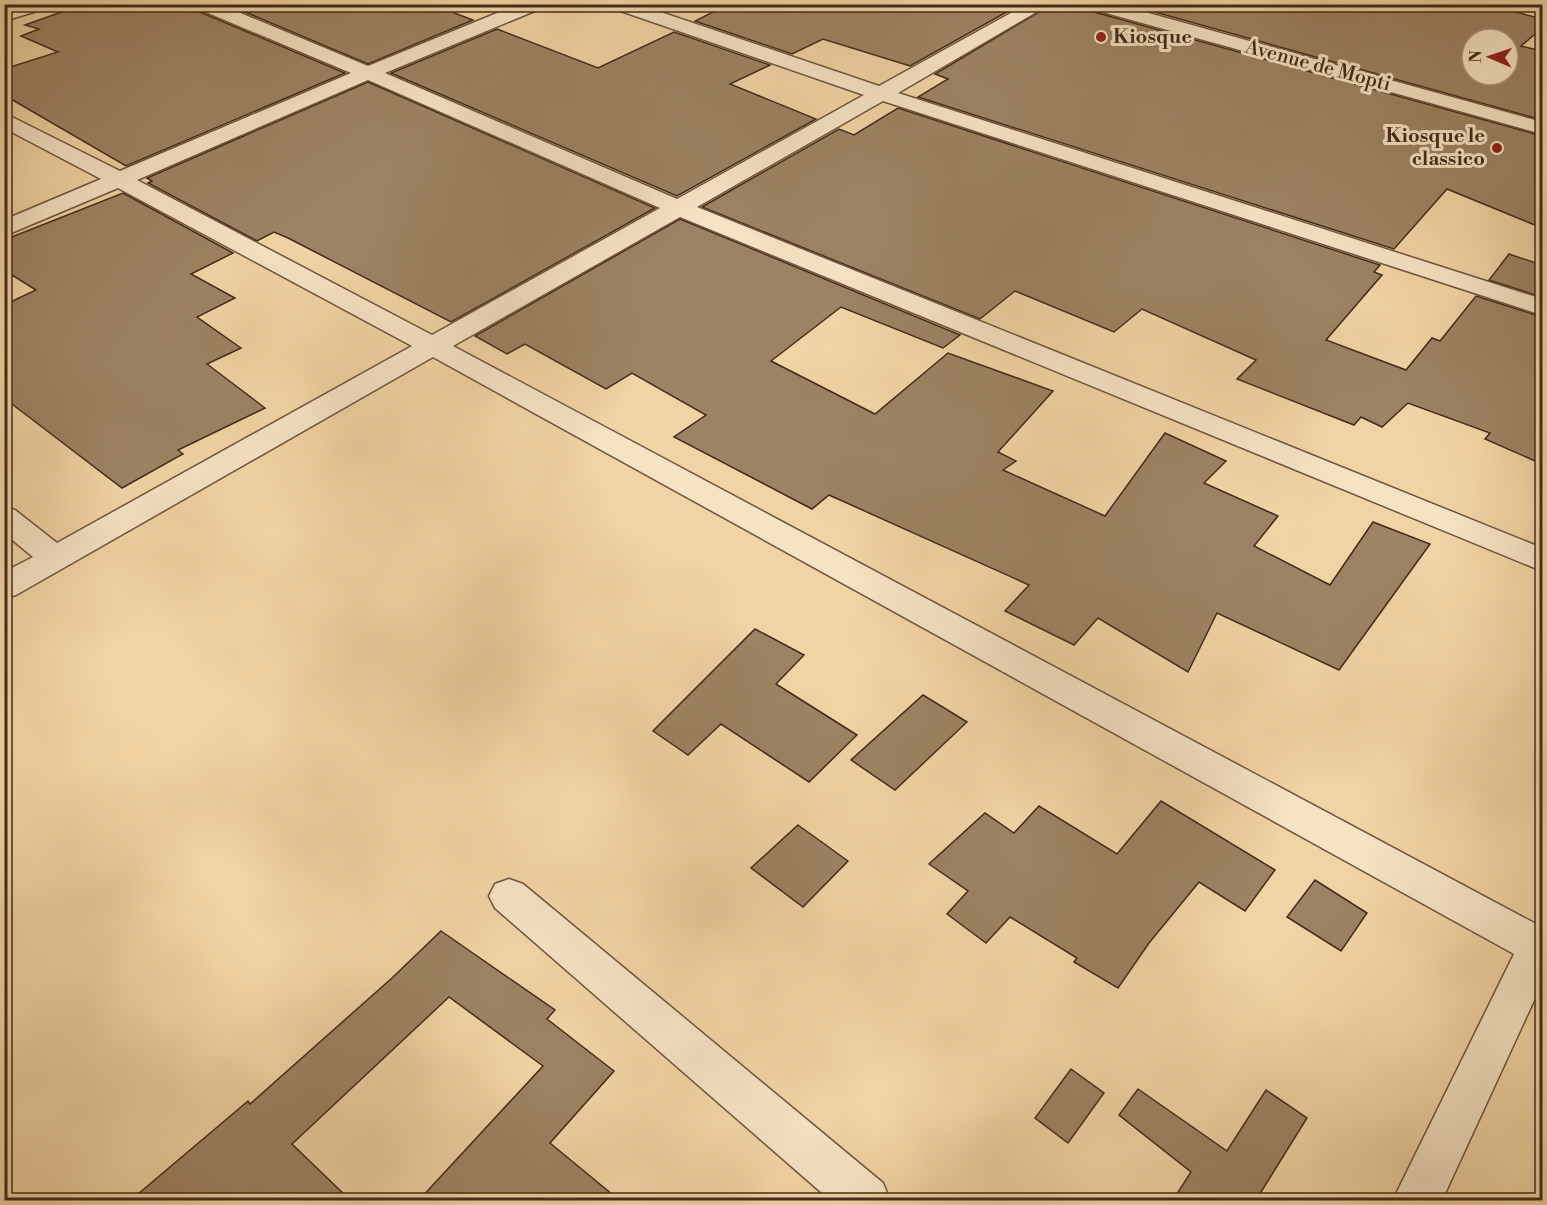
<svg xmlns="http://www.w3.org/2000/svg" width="1547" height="1205" font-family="'Libre Bodoni',serif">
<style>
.building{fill:#9d8363;stroke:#422b1b;stroke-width:1.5;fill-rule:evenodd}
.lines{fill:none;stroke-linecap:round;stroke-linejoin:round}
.minor-casing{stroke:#6e553e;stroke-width:3}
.tertiary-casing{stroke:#6e553e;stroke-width:3}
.minor{fill:#f6e3c4;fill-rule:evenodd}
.tertiary{fill:#f6e3c4;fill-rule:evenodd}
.poi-dot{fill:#8f2418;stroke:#f6e3c4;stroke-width:2}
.labels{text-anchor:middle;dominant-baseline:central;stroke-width:6;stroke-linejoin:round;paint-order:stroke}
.far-poi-label{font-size:20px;font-weight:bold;fill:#422b1b;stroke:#f6e3c4;text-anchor:start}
.far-street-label{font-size:20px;fill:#422b1b;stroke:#f6e3c4}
</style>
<rect width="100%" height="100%" fill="#f1d4a5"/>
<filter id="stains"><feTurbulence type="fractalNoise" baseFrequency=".00333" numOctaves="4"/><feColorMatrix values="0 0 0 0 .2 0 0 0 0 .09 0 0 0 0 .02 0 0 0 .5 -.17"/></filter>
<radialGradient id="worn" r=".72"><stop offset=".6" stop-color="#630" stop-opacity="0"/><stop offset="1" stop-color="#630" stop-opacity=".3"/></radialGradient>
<g class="building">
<path d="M84,4H191L195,10L345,73L126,166L4,95V69L58,52L21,36L39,29L25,25Z"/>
<path d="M226,4H431L473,20L368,64Z"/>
<path d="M729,4H1021L910,66L823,39L792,54L695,21Z"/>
<path d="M1052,4H1083L1087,10L1542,136V228L1447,189L1394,249L918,97L948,79L935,74Z"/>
<path d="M1126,4H1486L1542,19V28L1521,46L1542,51V120ZM1472,39H1508V75H1472Z"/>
<path d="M497,29L598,68L674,32L770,65L730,84L816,119L677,196L391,73Z"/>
<path d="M368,82L655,208L451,322L288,238L274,232L257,241L148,183L152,181L147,178Z"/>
<path d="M898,108L1380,265L1374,272L1382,275L1326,340L1406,370L1432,338L1440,341L1476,296L1542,317V464L1485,439L1490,433L1408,403L1382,427L1361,417L1354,425L1237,379L1256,360L1142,309L1114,332L1015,291L980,319L702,207L839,129L854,135Z"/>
<path d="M123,193L233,253L191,274L235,298L197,317L241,348L207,364L265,408L178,450L183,454L122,488L4,398V305L36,290L4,270V240Z"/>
<path d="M680,219L960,335L943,348L841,307L771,361L875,414L948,353L1053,391L998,452L1016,461L1003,470L1105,516L1165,433L1226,461L1204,483L1278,516L1254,546L1330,585L1373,522L1430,544L1339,670L1217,613L1188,672L1098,618L1074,645L1005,611L1029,585L829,495L812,509L674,437L706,415L632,373L606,389L525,344L507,354L475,336Z"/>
<path d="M1509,254L1542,265V297L1489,280Z"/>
<path d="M755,629L804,655L776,684L857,735L809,782L721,724L688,755L653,731Z"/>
<path d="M923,695L967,722L895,790L851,760Z"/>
<path d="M1161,801L1275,870L1245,911L1199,882L1149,943L1118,988L1074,962L1077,958L1010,917L986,943L947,914L968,891L929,864L985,813L1014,833L1039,806L1117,854Z"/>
<path d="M798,825L848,861L803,907L751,868Z"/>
<path d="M1315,880L1367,913L1341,951L1287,917Z"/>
<path d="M441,931L555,1010L547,1019L614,1071L550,1143L619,1200H419L543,1066L449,997L292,1144L350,1200H131L248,1101L250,1104L392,978Z"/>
<path d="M1071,1069L1104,1093L1068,1143L1035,1118Z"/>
<path d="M1138,1089L1227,1151L1266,1090L1307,1118L1256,1200H1173L1191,1172L1119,1115Z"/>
</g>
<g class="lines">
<g class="minor-casing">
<g id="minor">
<path d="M21,4H50L47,8L4,21V10Z"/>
<path d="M193,4H219L368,66L519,4H545L542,8L385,73L677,199L864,95L612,8L609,4H637L879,86L1027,4H1050L898,93L1542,299V315L883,101L697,207L1542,548V571L680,217L453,346L1536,924L1542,922V983L1442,1200H1393L1514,954L433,357L16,595L4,598V572L33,557L4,533V507L15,510L57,543L412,346L118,188L4,236V220L101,179L4,128V113L120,171L351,73L196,8ZM368,80L660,208L432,335L137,180Z"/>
<path d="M509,879L523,884L883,1183L890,1200H830L495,908L489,896L495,884Z"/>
</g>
</g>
<g class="tertiary-casing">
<path id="tertiary" d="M1085,4H1116L1542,122V134L1088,8Z"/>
</g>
<use href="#minor" class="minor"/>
<use href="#tertiary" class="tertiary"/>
</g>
<g class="poi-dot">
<circle cx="1101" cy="37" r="6"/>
<circle cx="1497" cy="148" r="6"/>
</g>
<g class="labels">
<g class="far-poi-label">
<text x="1113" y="37">Kiosque</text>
<text x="1485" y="136" text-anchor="end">Kiosque le<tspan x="1485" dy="23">classico</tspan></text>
</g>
<g class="far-street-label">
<text transform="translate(1318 66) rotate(15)">Avenue de Mopti</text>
</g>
</g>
<rect width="1547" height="1205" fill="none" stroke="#f1d4a5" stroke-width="24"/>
<rect x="6" y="6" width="1535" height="1193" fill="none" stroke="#422b1b" stroke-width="3"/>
<rect x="12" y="12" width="1523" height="1181" fill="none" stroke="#422b1b" stroke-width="1.5"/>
<g transform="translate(1490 57) rotate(272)"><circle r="28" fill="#f6e3c4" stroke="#ae9980" stroke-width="1.5"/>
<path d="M0-4.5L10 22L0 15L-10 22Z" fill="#8f2418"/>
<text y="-9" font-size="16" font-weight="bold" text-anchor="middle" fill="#422b1b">N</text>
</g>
<rect width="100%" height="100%" filter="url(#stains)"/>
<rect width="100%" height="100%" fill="url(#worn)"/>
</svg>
